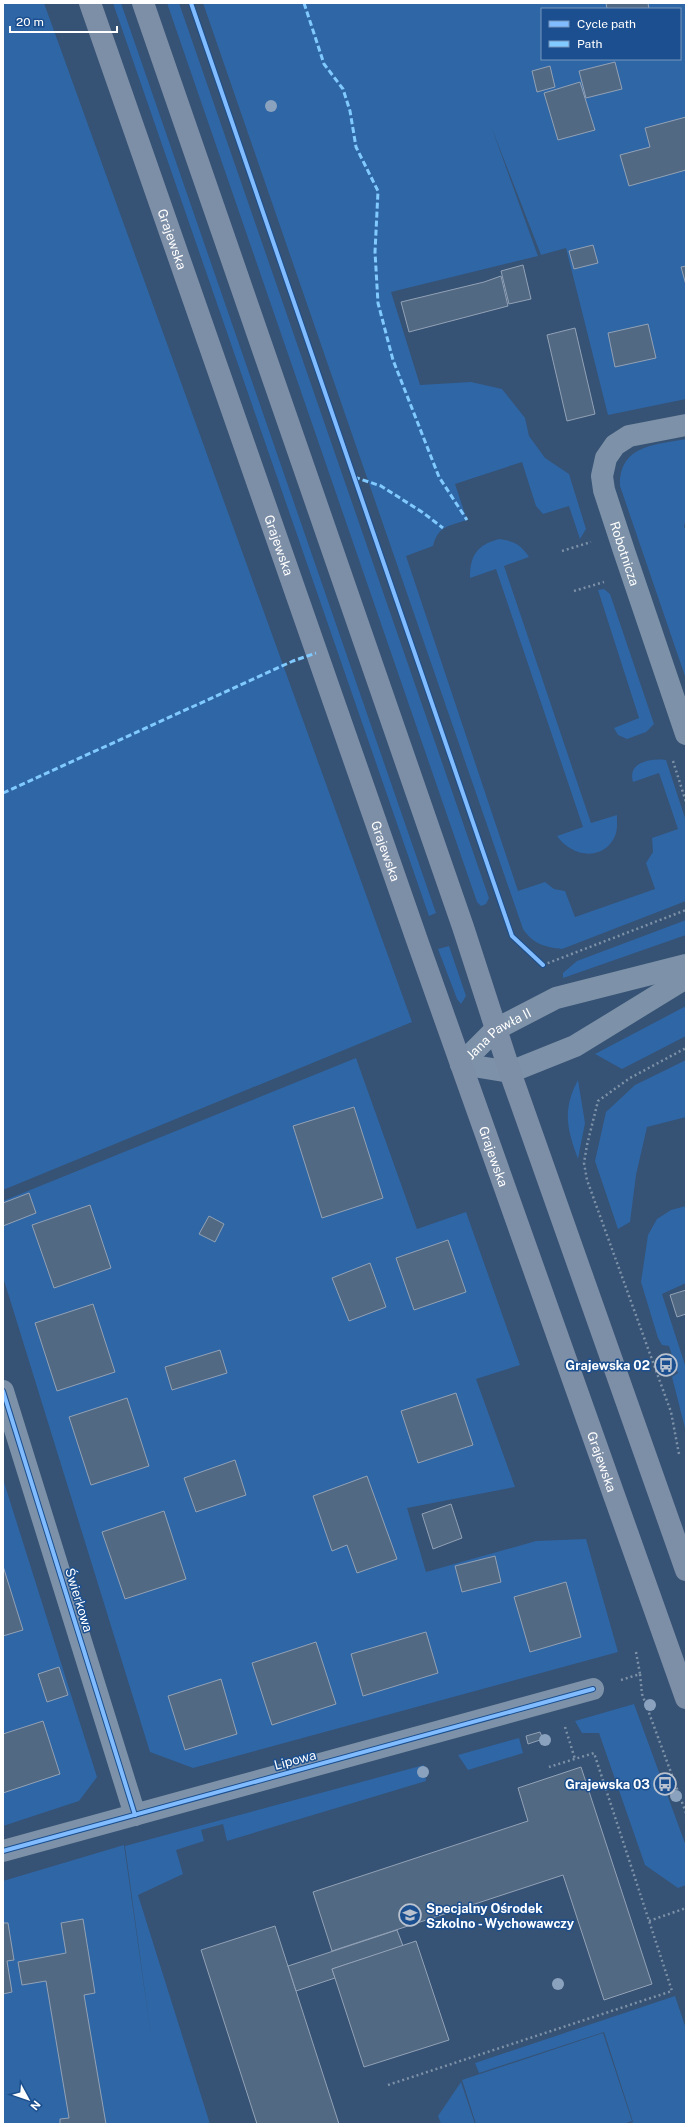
<svg xmlns="http://www.w3.org/2000/svg" width="689" height="2127" font-family="'Public Sans',sans-serif">
<style>
.green{fill:#2f66a5;fill-rule:evenodd}
.building{fill:#526984;stroke:#92a2b6}
.lines{fill:none;stroke-linecap:round;stroke-linejoin:round}
.path{stroke:#7d92a8;stroke-width:2.5;stroke-dasharray:2 3;stroke-linecap:butt}
.minor{stroke:#7d92a8;stroke-width:22}
.major{stroke:#7d8ea7;stroke-width:22}
.quiet{stroke:#80caff;stroke-width:3;stroke-dasharray:6 3;stroke-linecap:butt}
.cycleway-casing{stroke:#1b4f8f;stroke-width:6}
.cycleway{stroke:#80bcff;stroke-width:4}
.tree{fill:#8aa2be}
.labels{text-anchor:middle;dominant-baseline:central;stroke-width:3;stroke-linejoin:round;paint-order:stroke}
.street-label{font-size:13px;fill:#fff;stroke:#1b4f8f}
.poi-label{font-size:13px;font-weight:bold;fill:#fff;stroke:#1b4f8f;text-anchor:end}
</style>
<rect width="100%" height="100%" fill="#365274"/>
<g class="green">
<path d="M3,3H44L412,1022L3,1190Z"/>
<path d="M113,3H121L436,913L429,916Z"/>
<path d="M167,3H179L489,898L486,904L481,906L477,902Z"/>
<path d="M203,3H686V399L608,415L566,248L541,255L491,126L538,256L391,292L420,385L471,382L502,389L525,418L529,436L545,458L569,474L586,529L580,539L569,506L543,514L536,506L522,462L455,484L467,520C449,526 438,526 433,546L406,556L518,891L545,882L554,889L565,891L575,917L655,889L646,863L653,852L652,838L678,829L659,773L633,782C627,762 651,758 666,760L686,821V901L562,949C545,947 533,944 523,929ZM542,9H680V59H542Z"/>
<path d="M686,439V520L684,526L686,531V679L620,486C619,445 655,445 686,439Z"/>
<path d="M499,539C513,541 521,544 529,557L504,566L591,823L617,815C617,824 618,832 613,840C599,862 570,855 557,836L583,827L496,569L470,578C470,555 477,545 499,539Z"/>
<path d="M604,589L610,594L654,724L646,732L627,739L618,735L614,728L639,718L598,590Z"/>
<path d="M686,920V935L563,978V973L577,961Z"/>
<path d="M449,946L466,996L461,1004L457,999L438,949Z"/>
<path d="M686,1006V1036L622,1069L595,1054Z"/>
<path d="M356,1058L417,1229L466,1212L520,1365L476,1379L515,1487L407,1508L426,1572L536,1541L586,1539L618,1652L193,1768L150,1752L3,1277V1201Z"/>
<path d="M686,1060V1117L647,1127L636,1175L630,1222L618,1229L595,1161L606,1112L635,1085Z"/>
<path d="M578,1080L585,1123L578,1159C567,1129 562,1110 578,1080Z"/>
<path d="M686,1206V1283L662,1294L686,1368V1432L672,1377L678,1373L669,1346L662,1345L658,1338L641,1282L648,1235L657,1219L671,1210Z"/>
<path d="M3,1479L97,1777L79,1801L3,1826Z"/>
<path d="M634,1704L686,1846V1885L678,1888L645,1865L599,1733H582L575,1721Z"/>
<path d="M519,1738L523,1753L468,1770L458,1755Z"/>
<path d="M424,1765L426,1781L227,1841L223,1824L201,1830L204,1841L176,1850L183,1874L138,1895L210,2124H3V1881L124,1845L151,2036L125,1846Z"/>
<path d="M675,1996L686,2029V2124H627L633,2122L604,2032L479,2073L475,2063Z"/>
<path d="M603,2033L632,2121L624,2124H476L462,2080Z"/>
<path d="M461,2082L475,2124H441L438,2116Z"/>
</g>
<g class="building">
<path d="M606,3H648L649,9H607Z"/>
<path d="M615,62L622,89L586,98L579,71Z"/>
<path d="M550,66L555,87L537,92L532,71Z"/>
<path d="M580,82L595,130L558,140L544,93Z"/>
<path d="M686,117V170L629,186L620,155L650,147L645,128Z"/>
<path d="M593,245L598,263L574,269L569,251Z"/>
<path d="M523,265L531,299L509,304L501,271Z"/>
<path d="M686,266V285L681,267Z"/>
<path d="M501,276L508,306L409,332L401,302L484,282Z"/>
<path d="M648,324L656,358L615,367L608,333Z"/>
<path d="M575,328L595,414L567,421L547,335Z"/>
<path d="M354,1107L383,1198L322,1218L293,1126Z"/>
<path d="M29,1193L36,1213L3,1226V1203Z"/>
<path d="M90,1205L111,1268L54,1288L32,1225Z"/>
<path d="M209,1216L224,1224L215,1242L199,1234Z"/>
<path d="M448,1240L466,1292L414,1310L396,1258Z"/>
<path d="M370,1263L386,1307L349,1321L332,1278Z"/>
<path d="M686,1290V1314L677,1317L670,1295Z"/>
<path d="M93,1304L115,1372L57,1391L35,1323Z"/>
<path d="M220,1350L227,1373L172,1390L165,1367Z"/>
<path d="M456,1393L473,1445L418,1463L401,1411Z"/>
<path d="M127,1398L149,1466L91,1485L69,1417Z"/>
<path d="M235,1460L246,1495L196,1512L184,1478Z"/>
<path d="M367,1476L397,1559L357,1573L347,1545L332,1551L313,1496Z"/>
<path d="M451,1504L462,1538L433,1549L422,1514Z"/>
<path d="M164,1511L186,1579L125,1599L102,1532Z"/>
<path d="M495,1556L501,1582L462,1592L455,1566Z"/>
<path d="M3,1566L23,1630L3,1636Z"/>
<path d="M566,1582L581,1637L530,1652L514,1597Z"/>
<path d="M426,1632L438,1673L363,1696L351,1654Z"/>
<path d="M316,1642L336,1704L272,1725L252,1663Z"/>
<path d="M59,1667L68,1695L47,1702L38,1674Z"/>
<path d="M221,1679L237,1734L185,1750L168,1696Z"/>
<path d="M43,1721L60,1774L3,1793V1734Z"/>
<path d="M540,1732L543,1739L528,1744L526,1736Z"/>
<path d="M581,1767L652,1984L604,2000L563,1875L332,1951L313,1892L528,1821L518,1788Z"/>
<path d="M83,1919L95,1993L84,1995L106,2124H60V2119L69,2118L46,1981L22,1985L18,1962L66,1953L61,1923Z"/>
<path d="M3,1923H8L14,1960L7,1961L12,1992L3,1994Z"/>
<path d="M275,1926L296,1991L339,2124H257L201,1950Z"/>
<path d="M397,1930L403,1946L332,1969L335,1978L296,1991L288,1966Z"/>
<path d="M416,1941L449,2040L364,2067L332,1969Z"/>
</g>
<g class="lines">
<g class="path">
<path d="M562,551L591,542"/>
<path d="M574,591L604,582"/>
<path d="M673,761L686,802"/>
<path d="M543,965L686,910"/>
<path d="M679,1454L671,1412L587,1180L584,1163L587,1145L598,1101L630,1078L686,1048"/>
<path d="M636,1652L640,1674"/>
<path d="M621,1680L640,1674L642,1694L686,1813"/>
<path d="M565,1727L575,1759"/>
<path d="M649,1921L686,1908"/>
<path d="M388,2085L672,1991L594,1753L549,1767"/>
</g>
<g class="minor">
<path id="s1" d="M686,425L629,436L615,445L606,458L602,476L604,490L624,551L686,734"/>
<path id="s2" d="M461,1064L496,1029L556,998L686,965"/>
<path d="M461,1064L510,1072L575,1046L686,978"/>
<path d="M3,1391L135,1815"/>
<path d="M3,1851L593,1689"/>
</g>
<g class="major">
<path id="s3" d="M90,3L418,943L686,1698"/>
<path d="M143,3L463,927L510,1072L686,1570"/>
</g>
<g class="quiet">
<path d="M304,3L324,64L343,89L350,111L356,147L378,191L375,252L378,303L393,360L439,477L467,520"/>
<path d="M354,477L381,486L422,512L443,528"/>
<path d="M3,793L293,661L316,653"/>
</g>
<g class="cycleway-casing">
<g id="cycleway">
<path d="M191,3L512,936L543,965"/>
<path d="M3,1391L135,1815"/>
<path d="M3,1851L593,1689"/>
</g>
</g>
<use href="#cycleway" class="cycleway"/>
</g>
<g class="tree">
<circle cx="271" cy="106" r="6"/>
<circle cx="650" cy="1705" r="6"/>
<circle cx="545" cy="1740" r="6"/>
<circle cx="423" cy="1772" r="6"/>
<circle cx="676" cy="1796" r="6"/>
<circle cx="558" cy="1984" r="6"/>
</g>
<defs>
<g id="bus-ring" transform="scale(1.15)"><circle r="9.5" fill="#1b4f8f" stroke="#b9c2ce" stroke-width="1.5"/><path d="M-5-6H5V4H4V6H2V4H-2V6H-4V4H-5ZM-3.5-4V0h7V-4ZM-3.5 1.2v1.5H-2V1.2ZM2 1.2v1.5H3.5V1.2Z" fill="#b9c2ce"/></g>
<g id="school-ring" transform="scale(1.15)"><circle r="9.5" fill="#1b4f8f" stroke="#b9c2ce" stroke-width="1.5"/><path d="M0-5L7-2L0 1L-7-2ZM-4 1L0 2.5L4 1V4Q0 6-4 4Z" fill="#b9c2ce"/></g>
</defs>
<g fill-rule="evenodd">
<use href="#bus-ring" x="666" y="1365"/>
<use href="#bus-ring" x="665" y="1784"/>
<use href="#school-ring" x="410" y="1915"/>
</g>
<g class="labels">
<g class="street-label">
<text stroke="none"><textPath href="#s3" startOffset="250">Grajewska</textPath></text>
<text stroke="none"><textPath href="#s3" startOffset="574">Grajewska</textPath></text>
<text stroke="none"><textPath href="#s1" startOffset="190">Robotnicza</textPath></text>
<text stroke="none"><textPath href="#s3" startOffset="898">Grajewska</textPath></text>
<text stroke="none"><textPath href="#s2" startOffset="49">Jana Pawła II</textPath></text>
<text stroke="none"><textPath href="#s3" startOffset="1222">Grajewska</textPath></text>
<text stroke="none"><textPath href="#s3" startOffset="1546">Grajewska</textPath></text>
<text transform="translate(79 1600) rotate(73)">Świerkowa</text>
<text transform="translate(295 1760) rotate(-15)">Lipowa</text>
</g>
<g class="poi-label">
<text x="650" y="1365">Grajewska 02</text>
<text x="650" y="1784">Grajewska 03</text>
<text x="426" y="1908" text-anchor="start">Specjalny Ośrodek<tspan x="426" dy="15">Szkolno - Wychowawczy</tspan></text>
</g>
</g>
<rect width="689" height="2127" fill="none" stroke="#ffffff" stroke-width="8"/>
<rect x="541" y="8" width="140" height="52" fill="#1b4f8f" stroke="#7695bc"/>
<rect x="549" y="21" width="20" height="6" fill="#80bcff" stroke="#7695bc"/>
<text x="577" y="28" font-size="12" fill="#ffffff">Cycle path</text>
<rect x="549" y="41" width="20" height="6" fill="#80caff" stroke="#7695bc"/>
<text x="577" y="48" font-size="12" fill="#ffffff">Path</text>
<g transform="translate(28 2099) rotate(130)" stroke="#1b4f8f" stroke-width="3" paint-order="stroke">
<path d="M0-3L7 15L0 10L-7 15Z" fill="#ffffff"/>
<text y="-6" font-size="11" font-weight="bold" text-anchor="middle" fill="#ffffff">N</text>
</g>
<path d="M10 26v6h107v-6" fill="none" stroke="#ffffff" stroke-width="2"/>
<text x="16" y="26" font-size="12" fill="#ffffff" stroke="#1b4f8f" stroke-width="3" paint-order="stroke">20 m</text>
</svg>
